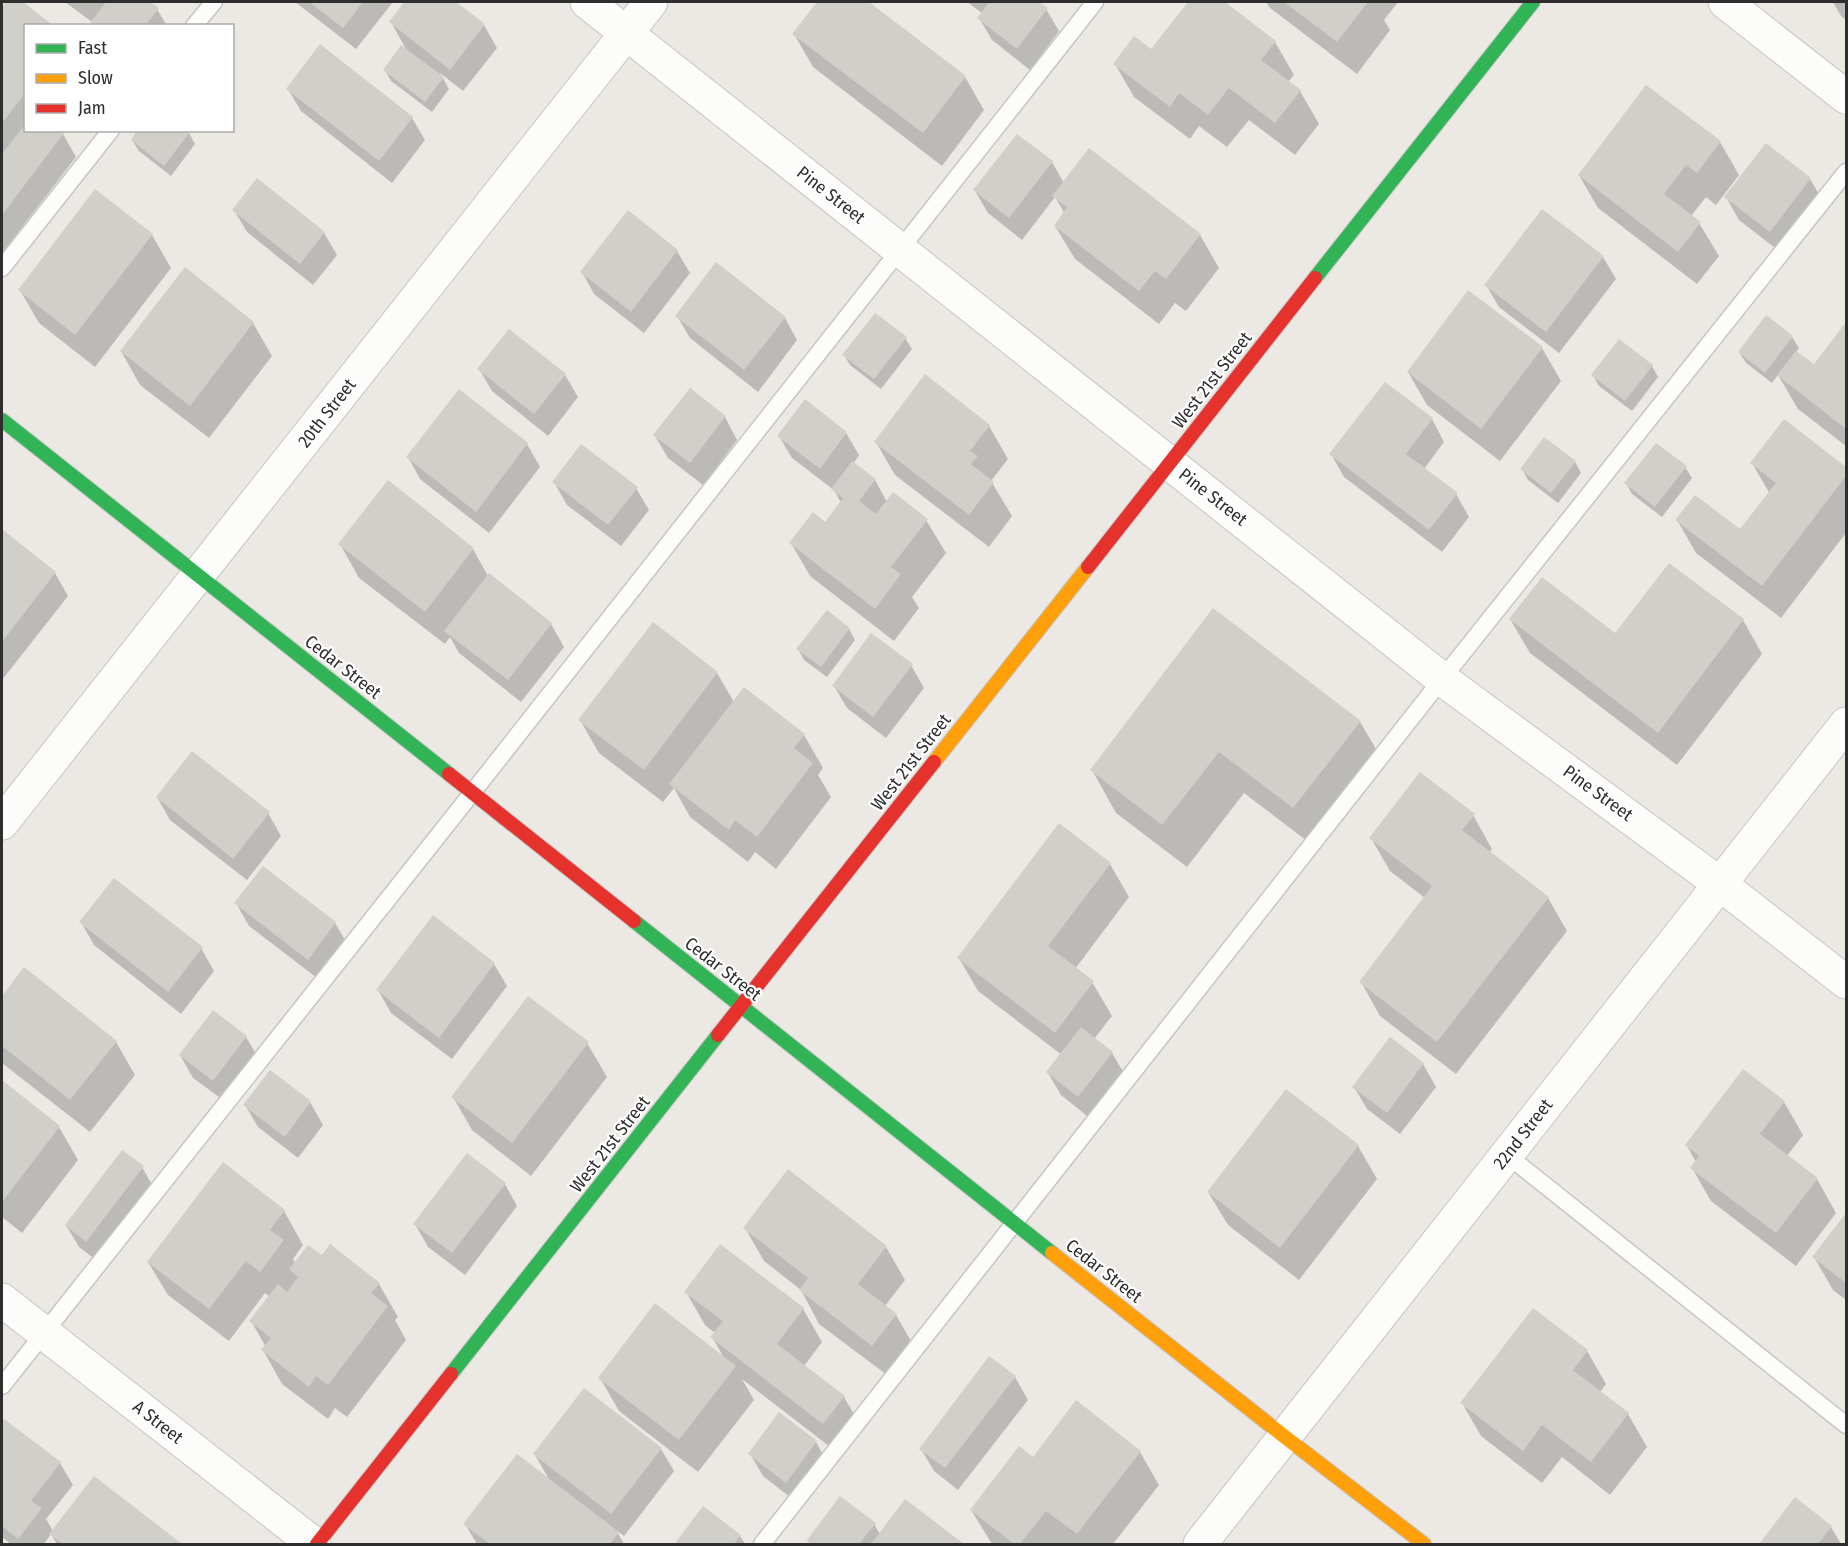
<svg xmlns="http://www.w3.org/2000/svg" width="1848" height="1546" font-family="'Fira Sans Condensed',sans-serif">
<style>
.shadow{fill:#0003}
.building{fill:#d1cfca}
.lines{fill:none;stroke-linecap:round;stroke-linejoin:round}
.lane-casing{stroke:#c6c5c5;stroke-width:19}
.street-casing{stroke:#c6c5c5;stroke-width:35}
.fast-casing{stroke:#c6c5c5;stroke-width:16}
.slow-casing{stroke:#c6c5c5;stroke-width:16}
.jam-casing{stroke:#c6c5c5;stroke-width:16}
.lane{stroke:#fcfcfb;stroke-width:16}
.street{stroke:#fcfcfb;stroke-width:33}
.fast{stroke:#30b455;stroke-width:14}
.slow{stroke:#ff9f0a;stroke-width:14}
.jam{stroke:#e5322d;stroke-width:14}
.labels{text-anchor:middle;dominant-baseline:central;stroke-width:4.5;stroke-linejoin:round;paint-order:stroke}
.street-label{font-size:18px;fill:#2e2e2e;stroke:#fff}
</style>
<rect width="100%" height="100%" fill="#ece9e4"/>
<g class="shadow">
<path d="M8,2H21L52,26H26V130H58L63,134L76,157L2,253V9Z"/>
<path d="M65,2H148L157,9L167,26H93L92,22Z"/>
<path d="M295,2H393L356,49Z"/>
<path d="M406,2H453L484,25L497,48L463,91L440,73L449,89L432,112L391,81L385,70L407,51L391,22Z"/>
<path d="M819,2H866L965,77L984,110L942,166L813,67L794,34Z"/>
<path d="M967,2H1037L1046,9L1059,31L1030,70L992,40L979,18L982,13Z"/>
<path d="M1190,2H1222L1275,42L1294,75L1288,82L1300,91L1319,124L1295,155L1249,120L1227,147L1199,126L1190,139L1134,97L1115,64L1152,51Z"/>
<path d="M1266,2H1398L1384,20L1390,30L1357,74L1270,8Z"/>
<path d="M1833,2H1846V20L1841,16Z"/>
<path d="M321,47L412,118L425,140L392,183L301,111L288,89Z"/>
<path d="M189,133L195,144L171,176L139,151L132,140Z"/>
<path d="M1720,142L1739,175L1716,205L1706,197L1691,216L1699,223L1719,256L1697,284L1598,208L1579,175Z"/>
<path d="M1052,162L1064,183L1200,235L1219,268L1186,311L1175,303L1159,324L1075,259L1055,226L1065,214L1055,197L1022,240L988,213L975,191Z"/>
<path d="M1810,179L1823,201L1783,254L1739,220L1726,197Z"/>
<path d="M234,210L324,233L337,255L313,285L247,232Z"/>
<path d="M152,235L171,268L95,367L39,323L20,290Z"/>
<path d="M677,251L690,273L644,333L594,294L582,272Z"/>
<path d="M1603,257L1616,279L1559,353L1499,307L1486,285Z"/>
<path d="M677,316L785,318L797,340L758,392L690,338Z"/>
<path d="M1766,317L1792,337L1799,348L1796,352L1814,367L1846,325V446L1798,409L1778,375L1772,383L1746,363L1739,352Z"/>
<path d="M253,323L272,356L209,438L140,385L121,351Z"/>
<path d="M905,338L912,349L881,389L850,365L844,355Z"/>
<path d="M1542,348L1561,381L1500,461L1427,405L1408,372Z"/>
<path d="M1652,366L1658,377L1632,411L1599,386L1593,375Z"/>
<path d="M479,369L565,375L578,397L548,436L492,391Z"/>
<path d="M805,401L846,433L859,455L853,464L875,480L887,502L926,520L946,553L912,597L919,608L894,641L810,576L791,543L825,524L841,503L834,490L792,458L779,436Z"/>
<path d="M725,417L737,440L703,485L668,458L655,436Z"/>
<path d="M1432,419L1444,442L1424,469L1456,494L1469,517L1442,552L1344,477L1331,454Z"/>
<path d="M1784,421L1846,469V533L1781,618L1696,553L1677,520L1740,531L1770,494L1752,463Z"/>
<path d="M989,426L1008,459L991,481L1012,516L989,547L895,475L876,442Z"/>
<path d="M527,444L540,467L489,533L420,479L408,457Z"/>
<path d="M1575,462L1581,473L1558,503L1528,480L1522,469Z"/>
<path d="M1685,467L1692,478L1662,517L1632,494L1626,483Z"/>
<path d="M554,482L636,488L649,510L621,546L567,505Z"/>
<path d="M2,531L55,573L68,596L2,680Z"/>
<path d="M340,544L473,549L488,576L551,624L564,647L521,702L459,653L450,637L445,644L359,578Z"/>
<path d="M1670,565L1743,620L1762,654L1677,765L1530,653L1510,619L1616,635Z"/>
<path d="M827,612L849,629L855,640L827,677L804,660L798,649Z"/>
<path d="M911,665L924,688L886,738L847,708L834,686Z"/>
<path d="M717,673L734,702L744,689L804,735L823,768L818,775L831,797L776,869L755,852L748,862L690,817L674,788L663,802L599,753L580,720Z"/>
<path d="M1360,722L1385,764L1319,850L1244,793L1187,867L1116,813L1092,770Z"/>
<path d="M157,797L268,813L281,836L247,880L170,820Z"/>
<path d="M1473,815L1492,849L1489,853L1548,898L1567,931L1456,1074L1380,1016L1361,982L1425,898L1390,871L1371,838Z"/>
<path d="M1110,864L1129,897L1075,969L1092,982L1112,1016L1094,1039L1112,1053L1125,1075L1091,1119L1061,1095L1048,1073L1062,1055L978,991L959,958Z"/>
<path d="M236,903L335,923L348,945L321,981L249,926Z"/>
<path d="M433,918L494,964L507,986L452,1059L391,1013L378,990Z"/>
<path d="M81,922L201,948L214,971L181,1014L94,945Z"/>
<path d="M24,969L116,1042L135,1075L90,1132L2,1063V999Z"/>
<path d="M246,1037L259,1059L226,1102L193,1078L180,1055Z"/>
<path d="M587,1043L607,1077L531,1176L472,1130L453,1097Z"/>
<path d="M1423,1064L1436,1087L1400,1134L1367,1109L1354,1087Z"/>
<path d="M1743,1071L1784,1102L1803,1135L1787,1156L1817,1179L1836,1213L1796,1266L1711,1201L1692,1168L1696,1162L1687,1146Z"/>
<path d="M271,1072L310,1102L323,1125L298,1158L258,1127L245,1105Z"/>
<path d="M2,1082L59,1127L78,1160L22,1233L2,1217Z"/>
<path d="M1358,1146L1377,1179L1299,1280L1228,1225L1208,1192Z"/>
<path d="M223,1164L284,1211L303,1245L293,1259L295,1263L322,1257L379,1284L398,1317L395,1320L406,1340L347,1417L335,1408L328,1419L282,1384L263,1350L266,1347L251,1321L270,1297L265,1293L229,1341L168,1295L148,1262Z"/>
<path d="M142,1167L155,1190L100,1263L79,1247L66,1225Z"/>
<path d="M505,1184L517,1206L465,1275L428,1247L415,1224Z"/>
<path d="M1846,1215V1300L1833,1290L1814,1257Z"/>
<path d="M745,1228L886,1247L905,1280L885,1306L896,1315L915,1348L891,1378L819,1324L801,1290L764,1261Z"/>
<path d="M686,1292L803,1309L822,1342L804,1366L844,1397L863,1430L842,1456L742,1379L754,1400L698,1472L619,1411L600,1378L724,1358L712,1337L715,1333L705,1325Z"/>
<path d="M1587,1351L1606,1384L1600,1392L1628,1414L1647,1447L1610,1495L1562,1457L1542,1483L1481,1436L1462,1403Z"/>
<path d="M1015,1377L1028,1400L958,1490L934,1471L921,1449Z"/>
<path d="M779,1414L816,1442L829,1465L799,1504L763,1476L750,1454Z"/>
<path d="M4,1421L60,1463L73,1485L46,1519L53,1531L180,1544H57L51,1534L44,1544H11L2,1537V1424Z"/>
<path d="M661,1449L674,1471L624,1536L616,1530L624,1544H477L465,1524L550,1481L535,1455Z"/>
<path d="M1140,1452L1159,1485L1113,1544H992L971,1510L1033,1459Z"/>
<path d="M1795,1499L1831,1527L1841,1544H1761Z"/>
<path d="M905,1501L961,1544H811L808,1541L874,1524L880,1534Z"/>
<path d="M703,1508L740,1536L745,1544H679L678,1542Z"/>
</g>
<g class="building">
<path d="M6,2H23L54,26H26V92L2,123V7Z"/>
<path d="M106,2H150L159,8L145,26H93L90,23Z"/>
<path d="M309,2H363L343,28Z"/>
<path d="M404,2H456L485,24L450,70L389,22Z"/>
<path d="M817,2H869L966,76L923,133L792,34Z"/>
<path d="M989,2H1039L1048,8L1017,49L977,18Z"/>
<path d="M1188,2H1225L1276,41L1261,60L1301,90L1275,123L1229,88L1208,115L1179,93L1170,107L1113,64L1134,36L1151,49Z"/>
<path d="M1284,2H1368L1337,42Z"/>
<path d="M320,44L413,117L379,161L286,89Z"/>
<path d="M401,45L444,77L425,102L383,70Z"/>
<path d="M1646,85L1721,141L1697,173L1686,165L1664,194L1701,222L1678,252L1578,175Z"/>
<path d="M26,123V130H61L64,133L2,215V154Z"/>
<path d="M137,130H187L190,132L164,166L131,140Z"/>
<path d="M1017,134L1053,161L1009,218L973,190Z"/>
<path d="M1766,143L1811,178L1770,232L1724,197Z"/>
<path d="M1089,148L1201,234L1166,279L1155,271L1139,291L1054,226L1067,207L1052,196Z"/>
<path d="M257,178L325,232L300,264L232,210Z"/>
<path d="M95,189L153,234L75,335L18,290Z"/>
<path d="M1542,209L1604,256L1546,332L1484,285Z"/>
<path d="M628,210L678,250L631,312L580,272Z"/>
<path d="M716,262L786,317L744,370L675,316Z"/>
<path d="M185,267L254,322L190,406L120,351Z"/>
<path d="M1468,290L1543,347L1481,429L1407,372Z"/>
<path d="M875,313L907,337L874,379L842,355Z"/>
<path d="M1766,315L1793,336L1765,373L1738,352Z"/>
<path d="M1846,322V429L1777,375L1796,351L1814,364Z"/>
<path d="M509,329L566,374L534,414L477,369Z"/>
<path d="M1619,339L1653,365L1625,401L1591,375Z"/>
<path d="M925,374L990,425L970,451L978,456L971,464L994,482L969,515L874,442Z"/>
<path d="M1385,382L1433,418L1406,454L1458,493L1429,530L1329,454Z"/>
<path d="M690,388L726,416L690,463L653,435Z"/>
<path d="M459,389L528,443L476,512L406,457Z"/>
<path d="M805,399L847,432L820,469L777,436Z"/>
<path d="M1784,419L1846,467V476L1762,586L1675,520L1695,495L1740,529L1776,483L1750,463Z"/>
<path d="M1544,437L1576,461L1551,493L1520,469Z"/>
<path d="M1656,443L1687,466L1655,507L1624,483Z"/>
<path d="M581,444L638,487L608,525L552,482Z"/>
<path d="M852,461L876,479L859,501L876,514L893,492L928,519L891,567L901,574L875,609L789,543L813,512L825,522L843,498L831,489Z"/>
<path d="M388,480L474,548L425,612L338,544Z"/>
<path d="M2,529L56,572L2,642Z"/>
<path d="M1669,563L1744,619L1658,733L1509,619L1542,577L1615,633Z"/>
<path d="M489,573L552,623L508,680L444,631Z"/>
<path d="M1213,608L1361,721L1293,808L1219,752L1162,825L1090,770Z"/>
<path d="M827,610L850,628L821,667L796,649Z"/>
<path d="M653,622L718,672L644,770L578,720Z"/>
<path d="M871,633L913,664L873,717L832,686Z"/>
<path d="M744,687L805,734L794,748L813,763L757,837L735,820L729,830L669,784Z"/>
<path d="M192,751L270,812L233,859L156,797Z"/>
<path d="M1420,772L1475,814L1462,830L1549,897L1437,1042L1359,982L1432,886L1369,838Z"/>
<path d="M1059,823L1111,863L1048,946L1094,981L1055,1033L957,958Z"/>
<path d="M263,866L336,922L308,960L234,903Z"/>
<path d="M114,878L203,947L168,992L79,922Z"/>
<path d="M433,915L495,963L439,1038L376,990Z"/>
<path d="M24,967L117,1041L70,1100L2,1046V996Z"/>
<path d="M528,996L589,1042L512,1143L451,1097Z"/>
<path d="M213,1010L247,1036L213,1081L179,1055Z"/>
<path d="M1081,1027L1113,1052L1078,1097L1046,1072Z"/>
<path d="M1390,1037L1424,1063L1387,1113L1352,1087Z"/>
<path d="M1743,1069L1785,1101L1760,1134L1818,1178L1776,1233L1690,1168L1699,1156L1685,1145Z"/>
<path d="M270,1070L311,1101L285,1137L243,1105Z"/>
<path d="M2,1080L60,1126L3,1201L2,1200Z"/>
<path d="M1286,1089L1359,1145L1280,1248L1207,1192Z"/>
<path d="M122,1150L144,1166L86,1242L65,1225Z"/>
<path d="M467,1153L506,1183L452,1253L413,1224Z"/>
<path d="M223,1162L285,1210L270,1230L284,1240L260,1272L246,1261L209,1309L147,1262Z"/>
<path d="M788,1169L887,1246L858,1284L897,1314L872,1346L799,1290L808,1278L743,1228Z"/>
<path d="M1846,1213V1283L1812,1257Z"/>
<path d="M330,1244L380,1283L371,1293L388,1306L328,1385L316,1376L309,1387L261,1350L271,1338L249,1321L278,1284L287,1292L298,1277L289,1269L308,1245L322,1255Z"/>
<path d="M720,1244L804,1308L777,1344L845,1396L823,1424L710,1337L723,1321L684,1292Z"/>
<path d="M655,1303L736,1366L679,1440L598,1378Z"/>
<path d="M1533,1308L1588,1350L1573,1370L1629,1413L1591,1462L1542,1425L1523,1451L1460,1403Z"/>
<path d="M989,1356L1016,1376L945,1468L919,1449Z"/>
<path d="M584,1388L662,1448L611,1514L533,1454Z"/>
<path d="M1076,1400L1141,1451L1077,1534L1046,1511L1020,1544H1014L970,1510L1019,1446L1033,1457Z"/>
<path d="M779,1412L817,1441L786,1483L748,1454Z"/>
<path d="M4,1419L61,1462L31,1501L42,1508L18,1539L2,1526V1421Z"/>
<path d="M517,1454L619,1532L610,1544H490L463,1524Z"/>
<path d="M94,1476L181,1543L180,1544H63L49,1534Z"/>
<path d="M840,1496L876,1523L859,1544H812L807,1540Z"/>
<path d="M1795,1497L1832,1526L1818,1544H1759Z"/>
<path d="M905,1499L964,1544H871Z"/>
<path d="M703,1506L741,1535L734,1544H679L676,1542Z"/>
</g>
<g class="lines">
<g class="lane-casing">
<g id="lane">
<path d="M194,26L214,2"/>
<path d="M2,268L111,130"/>
<path d="M1507,1155L1846,1425"/>
<path d="M2,1386L472,793L1095,2"/>
<path d="M762,1544L1442,679L1846,172"/>
</g>
</g>
<g class="street-casing">
<g id="street">
<path d="M587,2L1442,679L1720,884L1846,982"/>
<path d="M1725,2L1846,97"/>
<path d="M2,823L651,2"/>
<path d="M2,1300L314,1544"/>
<path d="M1200,1544L1846,724"/>
</g>
</g>
<g class="fast-casing">
<g id="fast">
<path d="M1315,278L1533,2"/>
<path d="M2,420L449,774"/>
<path d="M634,921L1052,1253"/>
<path d="M451,1374L718,1035"/>
</g>
</g>
<g class="slow-casing">
<g id="slow">
<path d="M934,762L1088,567"/>
<path d="M1052,1253L1285,1437L1424,1544"/>
</g>
</g>
<g class="jam-casing">
<g id="jam">
<path d="M1088,567L1315,278"/>
<path d="M449,774L634,921"/>
<path d="M718,1035L934,762"/>
<path d="M317,1544L451,1374"/>
</g>
</g>
<use href="#lane" class="lane"/>
<use href="#street" class="street"/>
<use href="#fast" class="fast"/>
<use href="#slow" class="slow"/>
<use href="#jam" class="jam"/>
</g>
<g class="labels">
<g class="street-label">
<text transform="translate(831 195) rotate(38)">Pine Street</text>
<text transform="translate(1212 380) rotate(-52)">West 21st Street</text>
<text transform="translate(327 413) rotate(-52)">20th Street</text>
<text transform="translate(1213 497) rotate(38)">Pine Street</text>
<text transform="translate(343 667) rotate(38)">Cedar Street</text>
<text transform="translate(911 762) rotate(-52)">West 21st Street</text>
<text transform="translate(1598 793) rotate(36)">Pine Street</text>
<text transform="translate(723 969) rotate(38)">Cedar Street</text>
<text transform="translate(1523 1134) rotate(-52)">22nd Street</text>
<text transform="translate(610 1144) rotate(-52)">West 21st Street</text>
<text transform="translate(1104 1271) rotate(38)">Cedar Street</text>
<text transform="translate(158 1422) rotate(38)">A Street</text>
</g>
</g>
<rect width="1848" height="1546" fill="none" stroke="#2e2e2e" stroke-width="6"/>
<rect x="24" y="24" width="210" height="108" fill="#ffffff" stroke="#ababab" stroke-width="1.5"/>
<rect x="36" y="44" width="30" height="9" fill="#30b455" stroke="#ababab" stroke-width="1.5"/>
<text x="78" y="54" font-size="18" fill="#2e2e2e">Fast</text>
<rect x="36" y="74" width="30" height="9" fill="#ff9f0a" stroke="#ababab" stroke-width="1.5"/>
<text x="78" y="84" font-size="18" fill="#2e2e2e">Slow</text>
<rect x="36" y="104" width="30" height="9" fill="#e5322d" stroke="#ababab" stroke-width="1.5"/>
<text x="78" y="114" font-size="18" fill="#2e2e2e">Jam</text>
</svg>
